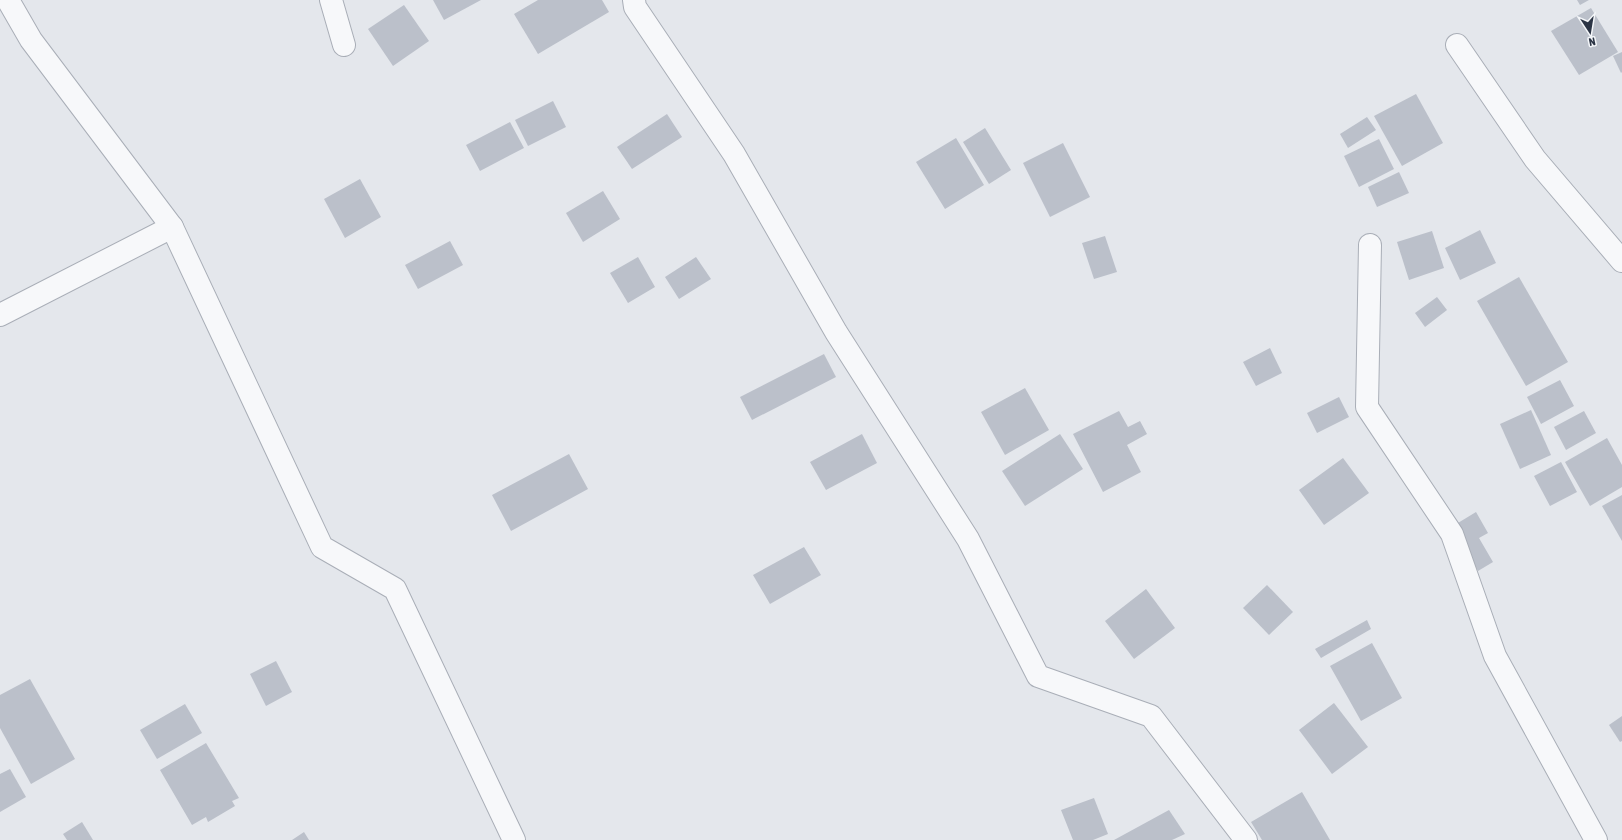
<svg xmlns="http://www.w3.org/2000/svg" width="1622" height="840" font-family="'Asap Condensed',sans-serif">
<style>
.building{fill:#bbc0ca}
.lines{fill:none;stroke-linecap:round;stroke-linejoin:round}
.minor-casing{stroke:#a9aeb7;stroke-width:24}
.minor{stroke:#f7f8fa;stroke-width:22}
</style>
<rect width="100%" height="100%" fill="#e4e7ec"/>
<g class="building">
<path d="M433,0H481L444,20Z"/>
<path d="M538,0H602L609,12L538,54L514,14Z"/>
<path d="M1577,0H1589L1580,5Z"/>
<path d="M404,5L429,41L393,66L368,29Z"/>
<path d="M1591,8L1618,52L1579,75L1551,31Z"/>
<path d="M1622,52V72L1621,73L1613,56Z"/>
<path d="M1416,94L1443,143L1402,166L1374,116Z"/>
<path d="M553,101L566,127L528,146L515,120Z"/>
<path d="M667,114L682,137L632,169L617,147Z"/>
<path d="M1367,117L1376,130L1348,148L1340,134Z"/>
<path d="M510,122L524,148L480,171L466,145Z"/>
<path d="M985,128L1011,170L989,184L963,142Z"/>
<path d="M956,138L984,185L945,209L916,162Z"/>
<path d="M1379,139L1394,169L1359,187L1344,156Z"/>
<path d="M1063,143L1090,197L1050,217L1023,163Z"/>
<path d="M1399,172L1409,193L1377,207L1368,187Z"/>
<path d="M360,179L381,217L345,238L324,199Z"/>
<path d="M603,191L620,219L583,242L566,213Z"/>
<path d="M1480,230L1496,263L1460,280L1445,248Z"/>
<path d="M1432,231L1444,268L1409,280L1397,242Z"/>
<path d="M1105,236L1117,272L1094,279L1082,243Z"/>
<path d="M450,241L463,265L418,289L405,265Z"/>
<path d="M638,257L655,287L628,303L610,273Z"/>
<path d="M696,257L711,279L679,299L665,277Z"/>
<path d="M1519,277L1568,362L1526,386L1477,301Z"/>
<path d="M1437,297L1447,310L1425,327L1415,313Z"/>
<path d="M1270,348L1282,373L1256,386L1243,362Z"/>
<path d="M824,354L836,377L752,420L740,397Z"/>
<path d="M1560,380L1574,406L1541,424L1527,397Z"/>
<path d="M1025,388L1049,430L1005,455L981,412Z"/>
<path d="M1339,397L1349,417L1317,433L1307,413Z"/>
<path d="M1531,410L1551,455L1520,469L1500,424Z"/>
<path d="M1119,411L1128,427L1140,421L1147,434L1127,445L1141,472L1103,492L1073,434Z"/>
<path d="M1584,411L1596,433L1566,450L1554,427Z"/>
<path d="M862,434L877,463L826,490L810,462Z"/>
<path d="M1060,434L1083,469L1025,506L1002,471Z"/>
<path d="M1607,438L1622,465V487L1590,506L1565,462Z"/>
<path d="M569,454L588,489L511,531L492,495Z"/>
<path d="M1343,458L1369,493L1324,525L1299,490Z"/>
<path d="M1561,462L1577,492L1550,506L1534,476Z"/>
<path d="M1622,495V541L1602,506Z"/>
<path d="M1476,512L1488,533L1479,538L1493,562L1478,571L1453,526Z"/>
<path d="M804,547L821,575L770,604L753,575Z"/>
<path d="M1267,585L1293,612L1269,635L1243,608Z"/>
<path d="M1146,589L1175,628L1134,659L1105,621Z"/>
<path d="M1367,620L1371,629L1321,658L1315,649Z"/>
<path d="M1372,643L1402,698L1361,721L1330,666Z"/>
<path d="M276,661L292,692L266,706L250,674Z"/>
<path d="M30,679L75,759L31,784L0,728V695Z"/>
<path d="M1334,703L1368,747L1332,774L1299,730Z"/>
<path d="M185,704L202,733L157,759L140,730Z"/>
<path d="M1622,716V741L1620,742L1609,725Z"/>
<path d="M206,743L239,798L232,801L235,806L208,822L206,817L192,825L160,770Z"/>
<path d="M10,769L26,797L0,812V774Z"/>
<path d="M1302,792L1330,840H1262L1251,822Z"/>
<path d="M1094,798L1108,834L1093,840H1073L1061,810Z"/>
<path d="M1169,810L1185,834L1172,840H1114Z"/>
<path d="M82,822L93,840H67L63,834Z"/>
<path d="M304,832L309,840H292Z"/>
</g>
<g class="lines">
<g class="minor-casing">
<g id="minor">
<path d="M8,0L31,40L172,227L322,547L395,589L514,840"/>
<path d="M331,0L344,45"/>
<path d="M634,0L635,7L734,154L836,332L968,539L1038,676L1151,716L1246,840"/>
<path d="M1457,45L1535,159L1622,261"/>
<path d="M1370,245L1367,407L1452,534L1495,656L1596,840"/>
<path d="M0,315L172,227"/>
</g>
</g>
<use href="#minor" class="minor"/>
</g>
<g transform="translate(1590 32) rotate(168)" stroke="#f4f6f9" stroke-width="3" paint-order="stroke">
<path d="M0-3L7 15L0 10L-7 15Z" fill="#2b3445"/>
<text y="-6" font-size="11" font-weight="bold" text-anchor="middle" fill="#2b3445">N</text>
</g>
</svg>
